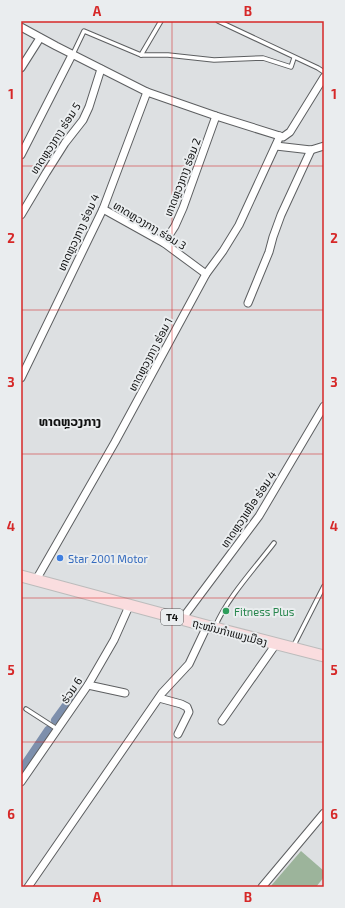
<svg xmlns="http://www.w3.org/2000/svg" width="345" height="908" font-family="'Exo 2','Noto Sans Lao',sans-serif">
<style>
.green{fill:#9cb49b}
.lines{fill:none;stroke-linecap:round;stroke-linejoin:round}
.canal{stroke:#7d8fac;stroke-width:8}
.service-casing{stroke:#5d5f61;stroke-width:5.5}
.minor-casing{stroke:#5d5f61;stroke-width:9}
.primary-casing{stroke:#bcbcbc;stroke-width:13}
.service{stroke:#fff;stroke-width:3.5}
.minor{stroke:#fff;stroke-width:7}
.primary{stroke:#fadddf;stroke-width:11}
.grid{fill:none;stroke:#d62828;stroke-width:1;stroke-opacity:0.55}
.shop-dot{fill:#3f7fe0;stroke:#eaedef;stroke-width:1.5}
.leisure-dot{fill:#2e9e5b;stroke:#eaedef;stroke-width:1.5}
.labels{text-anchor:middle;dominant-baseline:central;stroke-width:4;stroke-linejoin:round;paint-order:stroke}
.shield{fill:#eaedef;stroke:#515354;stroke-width:1}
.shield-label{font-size:10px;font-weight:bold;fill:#101111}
.street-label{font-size:11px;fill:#101111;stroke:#eaedef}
.shop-label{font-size:11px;fill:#366cbe;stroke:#eaedef;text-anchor:start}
.leisure-label{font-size:11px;fill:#27864d;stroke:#eaedef;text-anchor:start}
.quarter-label{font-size:13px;font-weight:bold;fill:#101111;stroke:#eaedef}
.neatline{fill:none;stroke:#d62828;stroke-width:1.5}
.grid-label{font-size:13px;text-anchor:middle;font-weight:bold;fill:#d62828}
</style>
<rect width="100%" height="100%" fill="#dde0e2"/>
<path class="green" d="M301,851L324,871V877L316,887H270Z"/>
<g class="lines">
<g class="canal">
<path d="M55,720L74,694"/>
<path d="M21,770L48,730"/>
</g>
<g class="service-casing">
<g id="service">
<path d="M218,21L318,68L324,72"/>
<path d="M73,54L84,31L141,55H168L214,60L263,58L291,67L294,58"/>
<path d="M141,55L161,21"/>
<path d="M215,627C227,598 255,568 274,543"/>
<path d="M293,647L324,586"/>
<path d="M26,709L57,729"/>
</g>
</g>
<g class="minor-casing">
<g id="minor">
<path d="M21,27L56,46L147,92L216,116L283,137L290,132L324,77"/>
<path d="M21,68L40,38"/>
<path d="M276,146L311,150L324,146"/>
<path d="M21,155L72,55"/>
<path d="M103,209L164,243L206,274"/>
<path d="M21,215L46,173L65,143L83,120L89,107L101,69"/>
<path d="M164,243L175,226L183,208L216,116"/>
<path d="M248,303L269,252L273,237L281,215L311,150"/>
<path d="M21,378L103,209L147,92"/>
<path d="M36,580L115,442L206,274L223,251L239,225L280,136"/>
<path d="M182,619L259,516L324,406"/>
<path d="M88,685L125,693"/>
<path d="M159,698L181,704L187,707L189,712L178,734"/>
<path d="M222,721L276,644"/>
<path d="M21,782L88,685L114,640L130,604"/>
<path d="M28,887L162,693L189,664L207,626"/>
<path d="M262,887L324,813"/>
</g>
</g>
<g class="primary-casing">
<path id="primary" d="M21,576L207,626L324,656"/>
</g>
<use href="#service" class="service"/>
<use href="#minor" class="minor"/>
<use href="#primary" class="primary"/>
</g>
<path class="grid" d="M172,21V887M21,166H324M21,310H324M21,454H324M21,598H324M21,742H324"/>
<circle class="shop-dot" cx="60" cy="558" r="4"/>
<circle class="leisure-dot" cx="226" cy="611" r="4"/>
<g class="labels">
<rect class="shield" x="161" y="609" width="22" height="16" rx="3"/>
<g class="shield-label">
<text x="172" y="617">T4</text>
</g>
<g class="street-label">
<text transform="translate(55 138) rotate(-57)">ທາດຫຼວງກາງ ຮ່ອມ 5</text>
<text transform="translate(182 177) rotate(-69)">ທາດຫຼວງກາງ ຮ່ອມ 2</text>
<text transform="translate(150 225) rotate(31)">ທາດຫຼວງກາງ ຮ່ອມ 3</text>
<text transform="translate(78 232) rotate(-65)">ທາດຫຼວງກາງ ຮ່ອມ 4</text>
<text transform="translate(150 354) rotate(-62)">ທາດຫຼວງກາງ ຮ່ອມ 1</text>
<text transform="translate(248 509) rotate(-56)">ທາດຫຼວງເໜືອ ຮ່ອມ 4</text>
<text transform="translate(230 632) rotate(15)">ຖະໜົນກຳແພງເມືອງ</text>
<text transform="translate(71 690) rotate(-56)">ຮ່ວມ 6</text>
</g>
<g class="shop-label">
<text x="68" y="558">Star 2001 Motor</text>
</g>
<g class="leisure-label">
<text x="234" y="611">Fitness Plus</text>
</g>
<g class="quarter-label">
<text x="70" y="421">ທາດຫຼວງກາງ</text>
</g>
</g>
<rect width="345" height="908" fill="none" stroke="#eaedef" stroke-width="44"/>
<rect x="22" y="22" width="301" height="864" class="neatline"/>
<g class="grid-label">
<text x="97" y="16">A</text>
<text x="248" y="16">B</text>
<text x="11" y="99">1</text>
<text x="334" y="99">1</text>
<text x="11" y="243">2</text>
<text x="334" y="243">2</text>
<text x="11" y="387">3</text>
<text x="334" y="387">3</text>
<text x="11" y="531">4</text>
<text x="334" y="531">4</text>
<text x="11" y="675">5</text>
<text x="334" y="675">5</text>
<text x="11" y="819">6</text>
<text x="334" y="819">6</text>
<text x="97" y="902">A</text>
<text x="248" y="902">B</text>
</g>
</svg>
